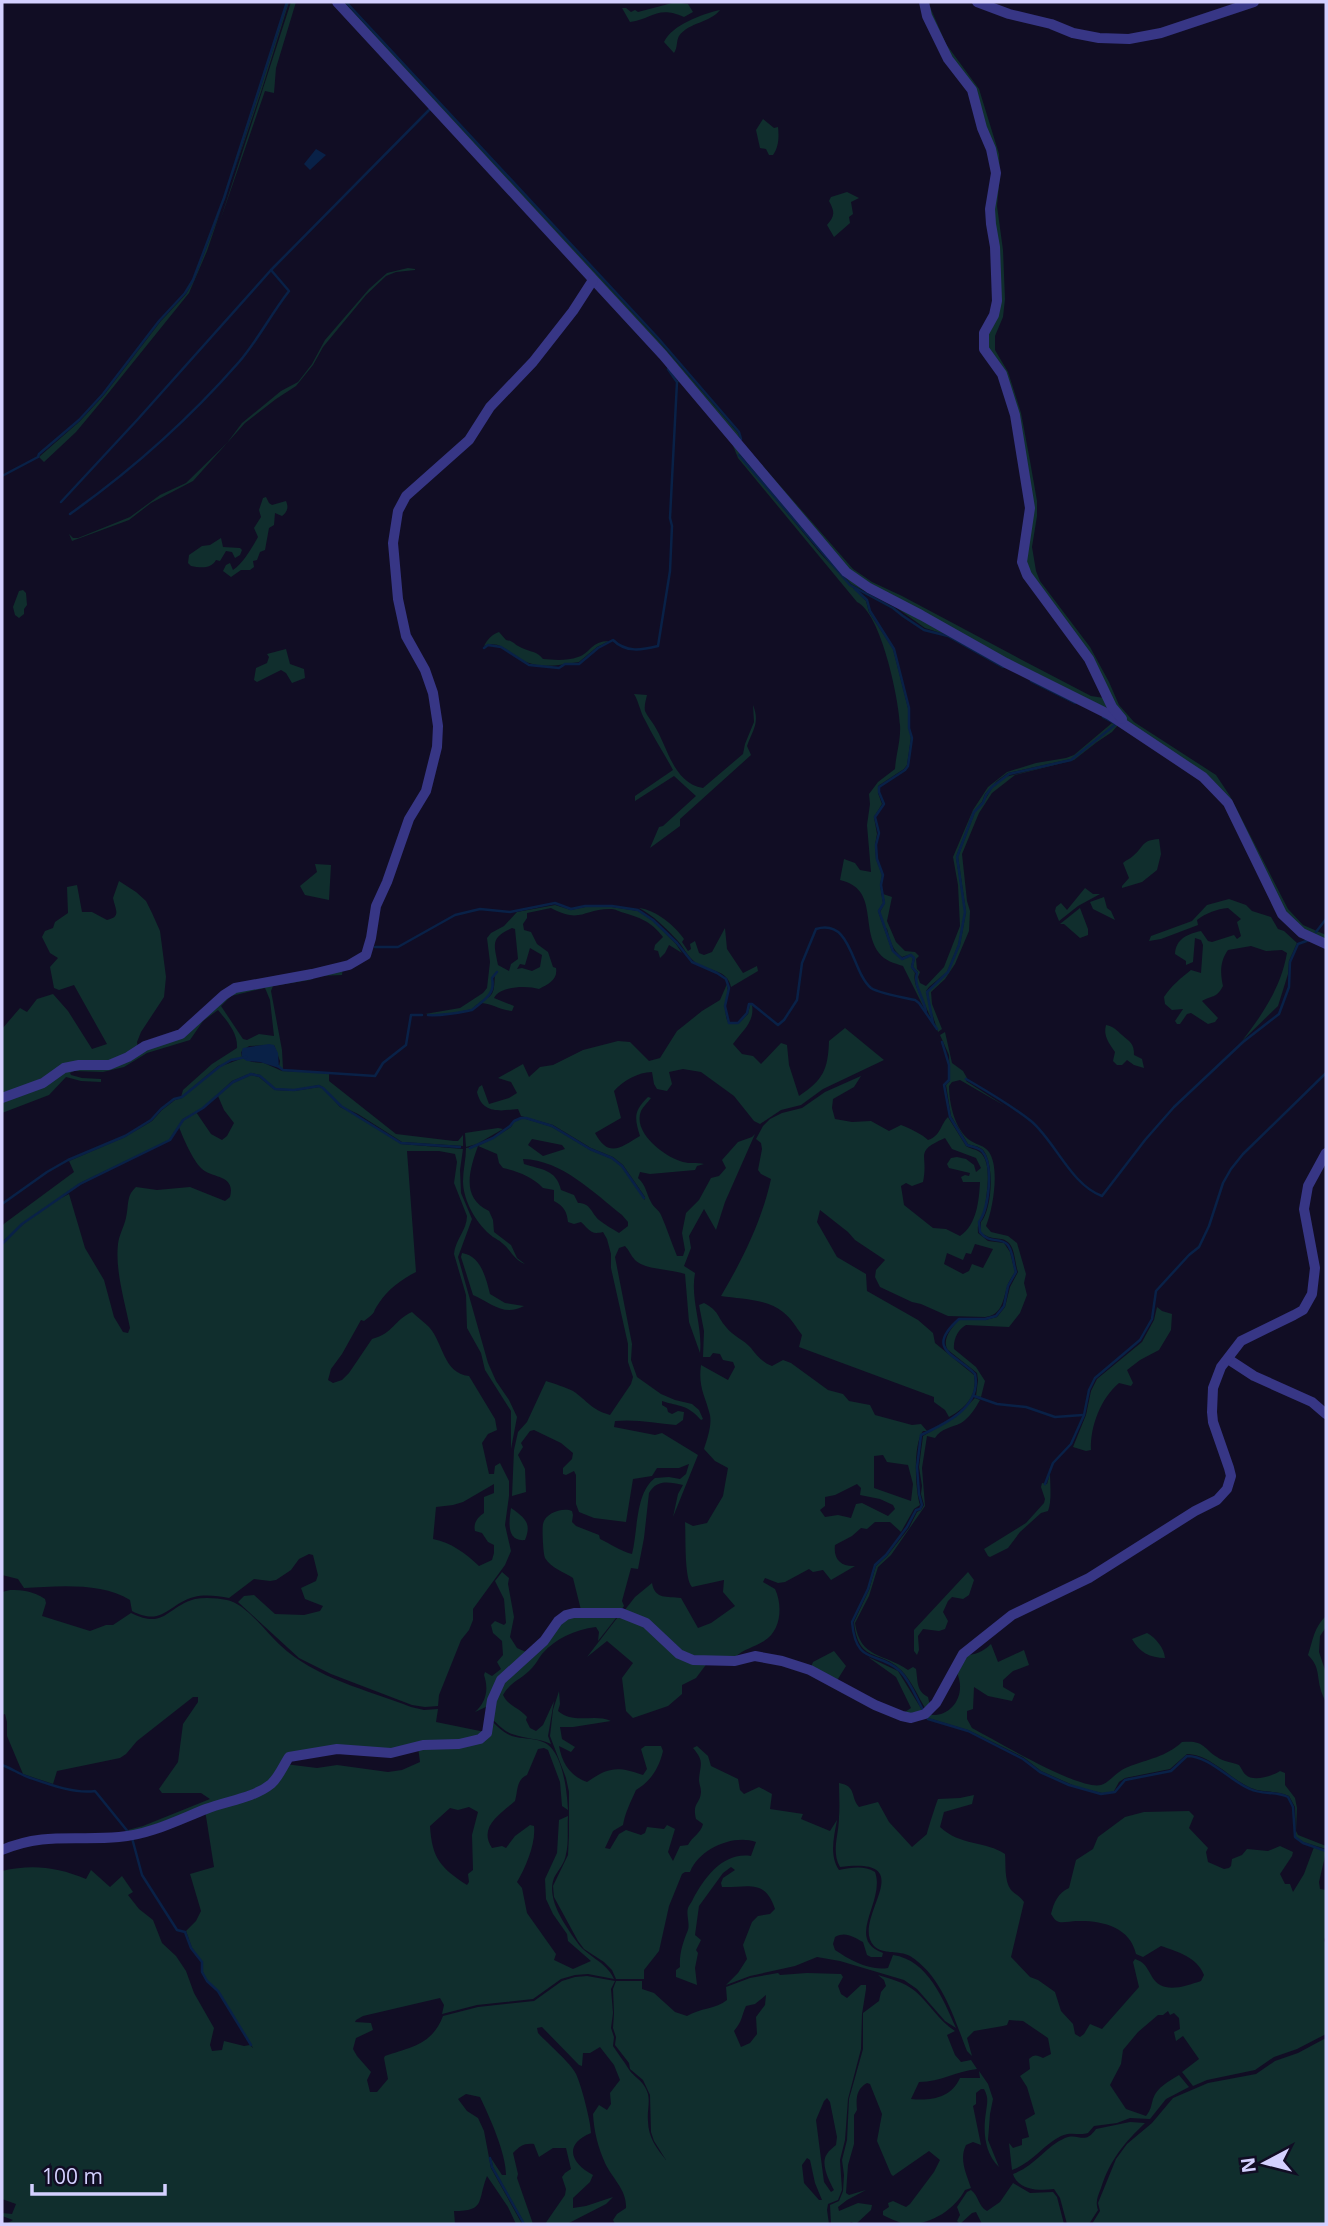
<svg xmlns="http://www.w3.org/2000/svg" width="1328" height="2226" font-family="'Open Sans',sans-serif">
<style>
.green{fill:#102e2d;fill-rule:evenodd}
.water{fill:#092147}
.lines{fill:none;stroke-linecap:round;stroke-linejoin:round}
.stream{stroke:#092147;stroke-width:2.5}
.street{stroke:#373685;stroke-width:10}
</style>
<rect width="100%" height="100%" fill="#110d24"/>
<g class="green">
<path d="M288,2H289L261,92L207,251L189,293L106,396L76,432L44,462L39,457L80,421L104,395L160,322L186,294L194,280L225,199Z"/>
<path d="M291,2H296L276,68L274,93L265,91L220,221Z"/>
<path d="M340,2H344L387,47L657,339L738,433L741,441L853,569L872,582L902,596L1022,660L1091,696L1104,698L1117,717L1007,661L848,571L703,399Z"/>
<path d="M676,2L688,4L693,12L684,17C657,5 653,19 630,22L622,8H626L631,12L635,10L638,12Z"/>
<path d="M930,7L946,44L979,89L999,154L1000,175L997,206L1003,250L1005,299L1003,317L995,336V350L1008,372L1021,413L1030,461L1037,501V516L1032,547L1036,571L1040,581L1090,647L1109,682L1119,705L1134,722L1216,775L1230,796L1288,909L1303,925L1326,935V942L1289,920L1229,802L1133,728L1120,714L1042,592L1024,562L1030,530L1017,415L986,348V333L996,316L993,224L998,173L974,89L950,58L929,11Z"/>
<path d="M720,10C710,23 689,22 679,36C676,41 678,47 674,53L664,42C672,25 702,14 720,10Z"/>
<path d="M763,119L774,128L778,127C779,136 779,147 773,155H769L766,149L760,148L756,130Z"/>
<path d="M847,192L859,198L851,202L853,214L849,217L850,223L834,237L827,225C835,216 835,212 829,201L831,197Z"/>
<path d="M408,268L415,269V270L396,272L386,276L366,295L323,347L313,365L296,386L276,399L245,423L193,481L151,503L129,520L72,541L69,534L73,538H78L130,517L160,495L186,483L227,443L242,423L281,391L298,382L312,364L325,340L369,289L387,273Z"/>
<path d="M679,378L682,379L701,401L852,579L1006,664L1110,716L1159,751L1118,725L1112,732L1097,742L1074,760L1015,775L992,793L979,813L962,854L967,901L970,911L969,931L955,964L945,979L931,992L932,1004L942,1029L938,1032L930,1007L928,992L948,972L960,945L966,912L958,857L975,812L983,803L992,788L1005,777L1071,760L1116,724L1092,709L993,660L953,637L925,628L894,606L851,584L740,454L739,455L821,554L866,601L869,612L893,649L908,708V723L911,738L907,765L904,769L878,786V793L882,804L874,817L877,834L875,845L876,859L882,875L880,885L883,903L878,911L892,951L902,960L911,956L913,958L911,967L915,973C912,985 923,997 925,1010L903,966C894,963 885,961 879,953C860,927 879,889 840,880L844,859L855,863L860,870L871,872L867,825L870,804L869,794L878,782L895,769C896,754 901,740 900,725C899,699 881,613 857,602L738,458L732,443L683,383L678,382Z"/>
<path d="M266,497L269,503L272,505L286,501C289,508 287,512 282,516L275,513L274,525L269,528L265,550L260,552L257,560L253,561L254,567L250,570H241L231,577L223,571L226,565L230,563L233,570C244,562 251,549 258,537L254,528L261,517L259,510L263,498Z"/>
<path d="M221,538L223,547L240,548L242,550L240,555L235,558L232,552L226,551L220,561L216,560C211,569 201,568 191,566L188,563L189,555L202,546L210,545Z"/>
<path d="M23,590L26,593L27,605L24,609V614L19,618L15,615L13,607L19,591Z"/>
<path d="M499,632L506,640C514,641 514,645 522,648C530,652 537,651 543,659C554,660 567,661 578,657C591,653 591,641 609,641L597,647L579,662C562,664 546,669 529,663C512,658 502,638 484,646C487,640 492,634 499,632Z"/>
<path d="M286,649L290,664L304,669L305,678L292,683L286,673L281,670L257,682L254,680L256,668L267,663L269,657L267,654Z"/>
<path d="M634,694L647,695C646,700 644,705 645,711C647,716 651,720 654,725C668,747 673,783 703,788L743,754L745,744L754,722L753,705C760,723 753,729 747,746L751,755L680,819V826L650,848L659,827L663,826L696,796L674,776L635,801V796L673,770C664,753 653,737 645,720C640,712 639,702 634,694Z"/>
<path d="M1112,723L1115,724L1112,727L1071,759L1008,773L997,781L985,794L982,802L973,812L956,857L965,913L958,945L947,972L929,987L926,991L932,1019C929,1016 916,983 916,978C916,976 917,974 918,972L913,967L915,958L911,954L902,957C892,950 890,940 887,929L884,926L880,912L885,903L883,894L892,897L887,921L896,942L905,951L915,952L919,956L916,959L917,969L920,972L918,977L920,983L926,986L944,967L960,926L958,885L953,857L973,810L988,787L1007,772L1036,763L1066,758L1074,755Z"/>
<path d="M1159,839L1161,854L1157,870L1142,882L1122,888V886L1129,878L1123,863C1126,860 1130,859 1133,856C1144,847 1141,840 1159,839Z"/>
<path d="M315,864L331,865L329,900L305,895L300,886L317,872Z"/>
<path d="M119,881L136,892L146,901L152,913L160,931L166,977L164,997L141,1032L137,1042L138,1048L127,1056L51,1074L2,1096V1029L20,1008L27,1012L37,999L53,994L68,1011L92,1049L107,1044L74,985L59,990L54,988L50,967L58,958L50,953L42,937L45,931L53,928L55,922L68,913L67,887L77,885L82,912H92L107,920C122,917 115,909 113,898Z"/>
<path d="M1085,888L1093,894H1100L1078,906L1059,921L1055,911L1056,907L1061,903L1067,910Z"/>
<path d="M1104,897L1107,908L1111,911L1115,920L1093,909L1090,902Z"/>
<path d="M1229,899L1246,905L1252,911L1271,917L1278,929L1284,931L1297,943L1289,961L1288,974L1278,1006L1242,1041C1263,1014 1281,987 1287,953L1282,950L1266,951L1251,946L1228,950C1220,961 1220,973 1223,986C1216,999 1212,995 1202,1001L1218,1018L1215,1022L1208,1024L1191,1013L1187,1014L1180,1024H1177L1175,1021L1183,1009L1172,1010L1165,1004L1164,997C1172,985 1180,979 1191,970L1201,973L1203,945L1201,940L1195,938L1193,962L1186,965V961L1175,954C1176,939 1187,934 1201,931L1208,941L1212,942L1234,935L1237,939L1241,936L1237,922L1241,919L1228,908C1217,909 1206,913 1197,920L1198,925L1161,939L1149,941L1151,936L1192,921L1207,905Z"/>
<path d="M555,905L571,910L585,907H612L638,911L653,921L676,944L682,953L669,945L665,953L660,958L658,951L654,950L655,945L663,937C650,920 640,918 621,912C616,910 615,909 610,909C583,909 581,924 551,908L527,913V918L523,924L524,930L531,932L537,944L548,952L553,967L556,968C558,980 548,984 539,989C527,985 500,986 494,998L514,1006L512,1011C500,1010 491,1003 480,1003C483,1000 486,999 489,997C497,991 493,978 496,972L492,977C495,995 484,998 472,1009C456,1013 442,1015 425,1014L460,1008L483,993L487,988L490,962L487,938L491,933L504,926L517,912ZM512,928L515,929L518,959L511,964L509,971L498,965C494,944 490,938 512,928ZM530,948L542,955L540,967L532,971L522,968L517,969L520,964L525,965Z"/>
<path d="M639,908C656,910 674,925 684,939L682,942L688,951L691,949L690,944L695,941L699,953L704,955L712,952L725,928L727,949L743,973L757,966L758,971L731,987C727,969 710,972 696,963C688,957 684,948 678,941C667,929 653,915 639,908Z"/>
<path d="M1080,908L1088,929V935L1080,938L1064,924H1060Z"/>
<path d="M343,967L342,975L318,976L310,980L273,986L271,991L282,1050L283,1069L279,1067L280,1061L274,1045L249,1046L241,1052L242,1057L218,1066L181,1097L183,1090L212,1064L237,1048C238,1033 227,1021 218,1010L203,1021L190,1040L147,1053L124,1067L103,1072L74,1071L70,1073L71,1075L82,1078L101,1079V1082L81,1081L66,1077L49,1095L2,1113V1099L64,1069L101,1066L165,1042L230,992ZM265,988L270,1000L274,1036L259,1034L247,1040L243,1039L221,1006L231,996Z"/>
<path d="M727,984C730,998 721,1010 729,1024H738L748,1014L750,1005H752C755,1022 742,1031 733,1044L742,1054L753,1056L761,1064L781,1043L787,1045L789,1065L799,1096C823,1080 828,1070 829,1041L845,1028L884,1060L823,1089L801,1105L781,1110L760,1124L754,1121L734,1096L701,1072L683,1069L669,1072L672,1084L667,1091L657,1089L654,1084L652,1072C638,1072 623,1081 614,1091L621,1118L595,1133C609,1159 621,1147 640,1136C634,1117 634,1111 648,1097L651,1098C648,1102 643,1107 641,1111C632,1133 666,1158 683,1162C690,1164 697,1162 704,1164L697,1166L695,1170L650,1174L640,1172L638,1178C646,1185 646,1193 651,1202C653,1207 659,1210 661,1215C667,1228 671,1242 677,1256H683L685,1250L682,1233L686,1213L699,1200L711,1178L719,1176L726,1168L722,1160L738,1142L752,1137L755,1134L725,1202L716,1230L704,1209L689,1236L691,1248L684,1266L695,1273C690,1300 703,1326 700,1353L689,1322L685,1274C671,1269 645,1270 635,1260C631,1256 629,1250 625,1246L619,1248L615,1257L632,1344L631,1360L637,1377L661,1394L675,1400L692,1404L699,1410L703,1419L701,1420C687,1404 680,1407 662,1401V1405L667,1408L668,1412L672,1414L678,1411L684,1412L683,1420L676,1425C656,1423 636,1419 615,1421L614,1427L655,1435L662,1433L698,1455L673,1517L678,1494L683,1485C669,1482 657,1479 649,1493L644,1538L638,1569L631,1568L622,1601L624,1606L621,1610H581L573,1578C564,1572 551,1568 545,1558C543,1553 542,1529 543,1524C545,1513 563,1507 572,1511L573,1515L572,1522L576,1526L599,1535L600,1539C611,1544 620,1551 632,1554C638,1531 635,1493 655,1478L669,1477L680,1479L686,1474L689,1464L679,1468H657L652,1476L633,1479L626,1522L594,1518L579,1512L576,1504V1475L574,1471L566,1475L563,1474V1468L572,1459L573,1453L561,1443L534,1430L530,1431L521,1443L523,1447L518,1455L525,1469L526,1492L512,1496L514,1450L518,1432L527,1422L546,1381C553,1383 567,1388 573,1391C588,1401 590,1409 610,1415L631,1384L633,1377L628,1362V1344L611,1268V1254L607,1239L603,1232C590,1235 590,1230 581,1222L574,1224L568,1222C567,1212 564,1206 554,1201V1190L543,1188C533,1177 517,1171 503,1168L499,1163L497,1154L478,1146C469,1171 461,1198 489,1211L493,1220L494,1232L511,1245L517,1258L525,1264C513,1259 511,1250 502,1243C499,1240 496,1239 493,1237C477,1225 463,1201 463,1181C463,1170 466,1159 466,1148L478,1146L494,1138L511,1127L514,1122L521,1119H526L552,1127L590,1150L612,1159L622,1167L645,1200V1197L623,1165L613,1157L591,1148L553,1125L521,1116L518,1109C500,1111 482,1114 477,1092L479,1087L482,1085L489,1104L509,1098L517,1093L511,1082L498,1078L523,1064L529,1077L540,1067L553,1065L583,1050L618,1041L630,1042L649,1061L660,1058L677,1031L702,1011L720,1000ZM532,1139L562,1145L565,1149L543,1156L528,1145ZM523,1159C562,1160 594,1193 622,1215L628,1222V1226L619,1233C613,1229 605,1225 599,1220C591,1213 591,1203 578,1203L574,1195L561,1190C556,1169 542,1170 524,1164Z"/>
<path d="M1106,1025C1115,1027 1116,1030 1122,1035C1130,1042 1134,1043 1134,1055L1142,1059L1144,1068L1134,1065L1127,1060L1122,1065H1117L1113,1061L1115,1052C1109,1043 1103,1036 1106,1025Z"/>
<path d="M945,1032L952,1063L963,1071L967,1078L966,1081L1005,1106L960,1080L952,1082L949,1086C949,1103 955,1131 971,1141C977,1145 984,1145 989,1152C1000,1168 993,1209 986,1226L991,1232L1008,1236L1017,1243L1026,1274L1024,1283L1027,1295L1020,1313L1009,1327L966,1325C958,1329 953,1340 954,1349L976,1367L985,1381L981,1397L976,1396L978,1380L977,1373L948,1350C941,1340 952,1327 959,1320H985L997,1317L1005,1307L1010,1287L1018,1272C1015,1264 1015,1249 1009,1243C1001,1235 991,1242 981,1232V1222C992,1209 995,1164 983,1150C979,1146 973,1146 968,1144L951,1116L946,1085L950,1081L949,1055L940,1035Z"/>
<path d="M243,1058L252,1062L264,1063L282,1071L329,1073V1081L396,1134L454,1141H458L463,1135V1146L402,1142L358,1114L341,1106L323,1087L319,1085L294,1090L275,1088L260,1075L251,1073L232,1081L203,1108L183,1119L169,1140L80,1183L22,1224L2,1242V1226L5,1223L74,1172L69,1161L125,1137L152,1121L162,1110L175,1100L182,1098L219,1067Z"/>
<path d="M251,1075L259,1077L275,1090L294,1091L319,1087L323,1088L340,1107L357,1115L401,1144L463,1149L460,1170L461,1193L472,1219L458,1257L488,1363L496,1381L509,1400L517,1417L511,1449V1411L485,1370L481,1353L467,1328L466,1295L454,1254C455,1240 467,1230 467,1216L454,1183L457,1162L455,1154L439,1151H407L416,1272C402,1279 387,1290 379,1303C371,1314 378,1311 364,1321L361,1320L342,1354L331,1369L328,1380L333,1383L342,1380L349,1373L372,1339C394,1333 394,1320 412,1312C417,1317 424,1322 429,1327C444,1344 443,1373 469,1376L495,1419L497,1430L488,1434L482,1443L489,1474H494L495,1466L500,1463L509,1481V1496L505,1525L511,1551L505,1565L473,1609V1620L469,1630L461,1640L439,1695L438,1706L425,1707L412,1705L331,1674L299,1658L238,1602L244,1596L254,1595L275,1614L304,1615L320,1611L323,1606L305,1599L301,1588L316,1581L318,1575L313,1555L309,1554L299,1559L291,1570L276,1580L270,1581L254,1579L229,1598C218,1596 205,1594 194,1597C168,1604 163,1627 132,1611L130,1600C102,1582 57,1586 24,1588L18,1579L2,1575V1245C20,1225 44,1206 69,1194L85,1248L104,1280L114,1317L123,1332L128,1333L130,1328C125,1302 115,1271 118,1244C119,1235 124,1227 126,1218C129,1205 126,1196 136,1187L157,1190L190,1187L225,1201L230,1197C236,1174 212,1179 201,1168C193,1160 183,1138 179,1127L184,1120L196,1112L211,1134L222,1140L227,1136L234,1123L224,1110L218,1096L233,1083ZM494,1484V1493L484,1497V1513C478,1517 473,1523 475,1531L482,1533L488,1542L494,1545V1553L492,1560L479,1566C465,1553 452,1543 433,1539L436,1507L453,1505L463,1502Z"/>
<path d="M861,1076L854,1087L833,1099L832,1108L835,1119L852,1122L871,1121L889,1131L901,1125C909,1128 922,1134 928,1140C941,1136 940,1125 948,1117L966,1146C970,1149 977,1149 981,1153C992,1164 987,1192 985,1207C983,1220 977,1218 978,1233L988,1241L1004,1243L1010,1252L1015,1272C1012,1277 1008,1282 1007,1287C1003,1301 1002,1315 985,1317L948,1316L921,1304L912,1302L880,1287L875,1277L876,1270L885,1260L855,1240L848,1232L820,1210L817,1222L837,1257L866,1274L867,1291L918,1320L933,1333L935,1343L974,1375C978,1395 966,1408 949,1417L945,1410L934,1402V1397L799,1347L802,1335C796,1327 791,1318 783,1312C768,1299 741,1299 721,1296C743,1259 762,1220 771,1179L761,1174L758,1170L762,1149L761,1143L756,1139L763,1126L770,1119L782,1113L802,1108L825,1092ZM945,1138L952,1149L976,1158L981,1168L976,1172L974,1165L966,1159L957,1157L951,1158L947,1164L949,1168L970,1173L969,1176L965,1175L961,1177L963,1182H980C979,1200 977,1225 960,1236L946,1229L933,1228L904,1205L901,1186L906,1183L912,1186L923,1182C929,1154 913,1152 945,1138ZM975,1244L993,1249L983,1268L972,1264L969,1271L963,1274L944,1264L947,1253L963,1260L966,1253L971,1254Z"/>
<path d="M498,1128L503,1129L477,1144L466,1147L465,1133Z"/>
<path d="M462,1253C481,1256 486,1278 490,1294L505,1303L524,1306C504,1317 491,1303 473,1295L461,1257Z"/>
<path d="M704,1303C720,1312 716,1315 726,1327C733,1336 744,1340 751,1348C757,1356 762,1362 772,1366L783,1360L791,1363L828,1390L843,1394L849,1401L870,1405L875,1415L912,1425L921,1424L927,1431H923C913,1444 915,1489 920,1505L914,1509L901,1532L890,1522H875L867,1529L861,1528L852,1536L835,1545C833,1560 842,1567 855,1566L831,1580L823,1570L813,1572L809,1569L785,1582L778,1583L765,1578L763,1582L775,1589C783,1606 781,1631 764,1641C753,1648 745,1648 734,1658L703,1659L684,1654L624,1611L635,1597L652,1583C655,1600 667,1596 681,1598L698,1628L711,1623L735,1606L723,1592L724,1580L692,1587C684,1578 686,1537 685,1522L693,1526L707,1523L723,1496L728,1468L715,1461L704,1449C707,1439 712,1426 710,1415C705,1395 698,1387 701,1365L728,1380L735,1367L733,1362L723,1360L720,1354L713,1353L710,1357H703L704,1331L699,1305ZM883,1455L887,1462L908,1465L913,1484L911,1501L874,1488V1456ZM857,1484L861,1488L860,1495L880,1499L893,1505L895,1509L888,1516L862,1503L856,1504L851,1518L838,1515L825,1517L820,1510L825,1506V1497L835,1495Z"/>
<path d="M1157,1307L1162,1311L1172,1314L1171,1330L1159,1350L1140,1360L1127,1370L1133,1383L1131,1386L1119,1383C1101,1398 1090,1426 1091,1450L1086,1451L1073,1447L1086,1415L1091,1391L1097,1379L1142,1342L1154,1320Z"/>
<path d="M975,1398L980,1400C975,1409 969,1418 961,1423C951,1428 941,1428 935,1438L927,1436L922,1468L925,1506L891,1555L878,1567L869,1596L855,1623C860,1659 884,1653 908,1670L913,1667L916,1669C918,1681 916,1691 928,1697L930,1706C922,1714 913,1716 902,1714L911,1708L896,1677L868,1657L898,1671L922,1710L925,1708C918,1696 911,1680 901,1670C880,1649 858,1664 854,1622L869,1590L876,1566L887,1556L909,1528L917,1512L921,1510L924,1505L921,1494L922,1486L919,1467L923,1436L957,1416Z"/>
<path d="M1050,1473C1050,1484 1052,1501 1048,1511L1041,1513L1020,1532L1008,1548L990,1557L988,1556L984,1549L1026,1523L1044,1503L1045,1499L1041,1487L1042,1483L1047,1484Z"/>
<path d="M511,1508C525,1518 532,1523 525,1540C506,1542 509,1521 511,1508Z"/>
<path d="M502,1572L509,1578L508,1584L514,1617L510,1637L517,1648L528,1653L505,1671L488,1706L475,1712C486,1702 489,1690 484,1675L485,1672L492,1676L501,1669L497,1662L503,1655L502,1641L493,1633L491,1625L495,1621L504,1625L506,1623L504,1599L495,1581Z"/>
<path d="M968,1572L974,1580L969,1595L963,1599L952,1597L948,1601L943,1612L948,1621L945,1629L939,1631L923,1629L918,1636L919,1650L917,1655L914,1651V1630Z"/>
<path d="M10,1590C23,1590 33,1591 45,1599L46,1603L42,1616L90,1631L106,1625H113L131,1613C165,1630 166,1607 195,1599C205,1597 217,1598 227,1600C245,1603 266,1632 280,1645C315,1678 367,1690 411,1707L424,1710L438,1709L436,1722L485,1732L479,1737L407,1748L288,1756L268,1784L131,1833L128,1830L143,1826L210,1799L201,1793H162L159,1789L178,1762L183,1724L198,1702V1697H193L137,1741L126,1754L120,1758L57,1771L53,1784L23,1774L7,1736V1722L5,1714L2,1715V1592Z"/>
<path d="M620,1613L598,1641L599,1632L596,1627C574,1630 556,1638 542,1654C538,1659 536,1664 532,1668C522,1679 510,1682 503,1695C508,1706 520,1708 527,1717L526,1720L530,1728L536,1731L543,1725L554,1701L548,1736L551,1744C538,1738 525,1739 512,1734C503,1731 497,1723 490,1717L497,1689L566,1616Z"/>
<path d="M621,1613L637,1619L672,1649L708,1662L696,1678L682,1685V1694L668,1706L633,1718L626,1711L622,1678L633,1663L607,1641L587,1657Z"/>
<path d="M1326,1616V1627L1320,1636L1319,1652L1326,1673V1704C1325,1699 1321,1693 1320,1687C1317,1673 1319,1666 1308,1655C1313,1640 1314,1627 1326,1616Z"/>
<path d="M1147,1633C1156,1638 1164,1648 1165,1658C1150,1658 1139,1652 1132,1639Z"/>
<path d="M991,1644L998,1662L1024,1650L1029,1665L1013,1671L1003,1680V1687L1015,1694L1012,1701L988,1696L974,1687L973,1709L967,1711V1719L972,1728C995,1740 1080,1791 1101,1785C1109,1783 1118,1770 1128,1767C1148,1759 1166,1757 1182,1742C1204,1740 1202,1747 1217,1757C1224,1762 1232,1762 1239,1765C1240,1766 1244,1774 1246,1775C1253,1782 1273,1776 1280,1771L1285,1773V1785L1295,1798L1297,1808L1296,1831L1298,1835L1326,1846V1849L1303,1842L1296,1837L1295,1807L1289,1796C1277,1790 1263,1793 1251,1788C1230,1779 1210,1754 1187,1754L1170,1769L1125,1778L1119,1782L1114,1791L1106,1794L1077,1787L1041,1771L1023,1757L968,1730L928,1718L926,1714C944,1719 961,1705 960,1685C960,1680 957,1673 956,1668L964,1655C975,1655 983,1652 991,1644Z"/>
<path d="M834,1651L846,1666L836,1682L811,1667L813,1662Z"/>
<path d="M559,1691L560,1704L558,1711C574,1725 594,1713 611,1721L573,1727H560L562,1739L575,1747L571,1752L559,1746C562,1763 570,1776 587,1782C609,1767 617,1766 643,1775L647,1769L641,1749L645,1746H661L663,1751C659,1768 651,1781 636,1790C631,1801 625,1813 623,1825L613,1831L605,1848L610,1849L619,1834L626,1830L641,1835L645,1833L647,1827L664,1829L667,1825L675,1829L668,1852L673,1861L680,1846L688,1845C692,1837 701,1833 703,1824L696,1819C692,1802 700,1805 701,1792C701,1787 699,1784 699,1780C700,1764 705,1762 693,1748L697,1746L708,1756L711,1766L738,1779L740,1790L744,1794L759,1787L772,1794L770,1809L803,1814L801,1819L830,1831L837,1820C834,1837 829,1855 839,1870C852,1868 863,1865 875,1872C886,1901 844,1939 883,1953L882,1957H871L867,1955L863,1942C853,1937 846,1931 835,1937L833,1944L835,1950C850,1960 869,1971 888,1968L893,1955C928,1960 943,1999 956,2028L945,2021L917,1989L904,1980L840,1961L817,1957L795,1966L750,1976L726,1985L738,1973L747,1959L743,1945L752,1922L758,1916L770,1914L775,1909C765,1878 747,1888 722,1887L721,1883L723,1878L735,1870L731,1867L723,1873L699,1906L695,1935L701,1940L696,1950L698,1953L695,1968L697,1985L676,1977V1970L680,1967C679,1954 683,1942 688,1930C690,1923 686,1915 688,1908C689,1905 692,1902 693,1899C705,1877 723,1852 751,1856L756,1842C733,1834 699,1849 690,1872H685L682,1874L669,1906L659,1951L644,1970V1979H616L612,1970L604,1962L584,1949L578,1941L554,1897L553,1886L568,1855L569,1835V1792L566,1778L550,1736L553,1710Z"/>
<path d="M490,1719C497,1726 505,1735 516,1737C525,1739 534,1738 543,1742C563,1750 567,1791 568,1810L562,1806L560,1782L548,1750L544,1748L538,1749L527,1775C516,1780 518,1791 515,1801C500,1814 478,1827 492,1848L502,1846L506,1848L515,1836L530,1825L534,1826C536,1843 526,1867 517,1882L522,1888L527,1913L556,1954L554,1960L573,1969L591,1961L568,1941L567,1934L553,1914L546,1899L545,1879L557,1853L559,1820L568,1816C567,1828 569,1842 566,1854C565,1863 558,1870 554,1878C546,1899 565,1925 577,1942C587,1957 606,1961 614,1979L588,1974L575,1975L561,1979L533,1999L477,2005L442,2014L444,2005L440,1998L363,2016L356,2020L355,2022L371,2023L373,2030L356,2038L353,2049L357,2056L371,2072L367,2080L370,2092H377L388,2079L384,2058L385,2056C411,2047 432,2045 443,2016L478,2007L534,2001L562,1981L575,1977L587,1976L615,1981L611,1989L613,2013L611,2028L614,2037L613,2046C618,2054 624,2061 628,2068C634,2078 644,2080 648,2094C650,2103 647,2112 648,2121C648,2137 657,2149 666,2160L654,2141L651,2132L650,2095L643,2080L630,2069L629,2063L615,2045L616,2037L613,2028L614,2013L613,1989L616,1981H642V1989L654,1993L675,2012L687,2016C700,2008 716,2009 727,2000L726,1987L750,1978L778,1973L780,1975L807,1973L841,1974L843,1977L838,1986L841,1994L847,1998L861,1985H866V1989L862,2014L861,2049L848,2099L845,2140L840,2160L842,2190L838,2200L828,2204L827,2210L829,2224H615L613,2220L617,2214L626,2208C627,2190 612,2178 605,2163C598,2147 594,2132 593,2114L599,2105L607,2110L611,2104L610,2093L620,2080L614,2065L600,2047L590,2053H583L582,2066L579,2065L542,2027L537,2028L538,2033C547,2043 571,2063 576,2074C581,2084 591,2122 591,2133C562,2145 572,2164 593,2175L590,2182L573,2198V2208L586,2206L613,2197L606,2204L567,2224H545L565,2195L566,2189L562,2177L565,2173L571,2169L566,2148H553L539,2157L534,2144C524,2143 520,2146 513,2153L518,2174L517,2178L533,2224H525L493,2167L491,2158L502,2175H506C506,2153 490,2118 480,2097L466,2094L458,2099L467,2111L478,2118L484,2131L491,2168L522,2224H516L508,2207L487,2176C477,2201 486,2211 454,2211L455,2224H6L13,2220L2,2216V2213L12,2214L16,2204L2,2199V1871C32,1864 57,1867 86,1879L91,1870L110,1887L122,1876L133,1892L128,1895L139,1909L153,1920L162,1943L176,1956L186,1971L194,1993L214,2028L210,2045L212,2051L222,2050L224,2041L244,2046L250,2045L253,2048L218,1991L207,1981L203,1972L202,1962L192,1948L186,1931L196,1921L201,1911L190,1874L214,1867L205,1810L259,1792L285,1764L317,1768L337,1765L388,1772L402,1770L420,1762L418,1747L480,1740ZM469,1807L478,1812L472,1835L473,1870L468,1874L469,1882L467,1885C441,1868 432,1859 430,1826L450,1808L458,1810ZM766,1995L765,2005L756,2017L757,2034L750,2043L741,2047L734,2031C743,2020 741,2017 746,2006L755,2004ZM827,2098L830,2102L837,2137L836,2145C833,2148 829,2150 827,2154C820,2163 829,2181 834,2190L831,2192L824,2182L816,2120L824,2101ZM807,2158L810,2160L815,2183L822,2200H819L804,2183L802,2165Z"/>
<path d="M839,1783C857,1786 850,1797 859,1807L878,1802L889,1822L912,1847L927,1834C927,1832 937,1801 938,1799L960,1798L974,1795L972,1804L944,1812L940,1827C960,1846 986,1841 1005,1854C1006,1864 1004,1881 1011,1890C1016,1895 1020,1896 1024,1902L1011,1957L1030,1977L1038,1980L1055,1992L1061,2011L1073,2024L1075,2034L1080,2037L1084,2034L1090,2024L1102,2029L1139,1987L1133,1962L1135,1959C1144,1962 1146,1966 1151,1975C1161,1995 1183,1987 1201,1981L1204,1975C1197,1957 1178,1952 1161,1946L1143,1957L1136,1954C1130,1926 1100,1920 1076,1921C1071,1921 1064,1923 1059,1922C1054,1920 1054,1918 1051,1914C1054,1902 1058,1893 1069,1888L1076,1860L1093,1849L1098,1837L1125,1817L1144,1812L1189,1811L1194,1816L1189,1828L1208,1848L1206,1852L1208,1862L1224,1869L1229,1868L1231,1866L1232,1859L1242,1855L1247,1849L1268,1851L1280,1846L1293,1852L1292,1856L1280,1874L1285,1884H1290L1293,1892L1304,1874L1314,1847L1326,1852L1319,1882L1320,1889L1326,1890V1935L1324,1940L1326,1945V2034L1297,2049L1274,2057L1255,2070L1207,2080L1193,2086L1182,2072L1199,2059L1183,2036L1176,2041L1174,2032L1180,2029L1179,2018L1174,2013L1170,2015L1168,2011L1163,2015H1158L1138,2032L1123,2050L1121,2064L1110,2085L1126,2109L1146,2116C1151,2110 1151,2106 1153,2099C1157,2087 1168,2082 1179,2075L1189,2087L1166,2099L1150,2119L1130,2118L1117,2123L1094,2126L1088,2133C1079,2136 1071,2131 1061,2136C1043,2145 1032,2163 1012,2170L1009,2143L1013,2148L1022,2145V2139L1029,2137L1025,2120L1035,2114L1027,2087L1020,2076L1030,2069L1029,2059C1034,2054 1037,2055 1043,2058L1051,2054L1048,2038L1023,2021L1009,2020L1007,2025L1003,2026L974,2031L967,2038L972,2056L967,2051C954,2018 942,1976 910,1956C899,1950 883,1955 874,1946C849,1920 925,1856 840,1867C831,1851 839,1835 839,1817C840,1806 839,1794 839,1783Z"/>
<path d="M878,1975C891,1979 904,1982 915,1991C930,2004 938,2020 955,2031L947,2035L955,2055L961,2062L971,2060L977,2069C956,2071 941,2082 919,2082L911,2099C931,2101 951,2098 960,2078H980L979,2071L988,2084L993,2099L990,2114L988,2140L999,2167C984,2152 983,2131 986,2112C987,2103 989,2098 984,2089H981L976,2093V2104L973,2106L981,2145L973,2142L966,2145C959,2159 966,2173 971,2188L965,2190C954,2210 930,2226 904,2224C898,2222 889,2218 883,2215V2211L889,2207L888,2203L893,2201L906,2207L910,2204L934,2172L940,2160L929,2151L893,2176L891,2174L877,2141L882,2114L870,2084L867,2083C856,2089 856,2099 857,2110L854,2115V2144L848,2165L846,2193L849,2195L866,2190L847,2200L838,2207L839,2211L858,2203L872,2205L871,2210L856,2224L851,2222L849,2224H831L830,2205L839,2201L843,2191L844,2175L842,2160L847,2140L849,2099L863,2049V2013L879,2001L881,1992L886,1986L884,1980Z"/>
<path d="M1326,2038V2224H1092L1100,2211L1098,2203L1116,2159L1127,2144L1152,2123L1173,2098L1208,2083L1256,2074L1275,2061L1298,2053Z"/>
<path d="M1130,2122L1145,2123C1124,2143 1110,2160 1101,2188C1098,2196 1095,2201 1098,2210L1089,2224H1067L1060,2198L1054,2189C1039,2191 1018,2190 1013,2174C1035,2166 1045,2147 1065,2138C1079,2132 1084,2146 1096,2129Z"/>
<path d="M1013,2183L1030,2193L1053,2192L1057,2197L1064,2224H982L976,2212L972,2213L960,2224L957,2221L960,2215L957,2207L967,2192L971,2190C979,2196 978,2206 987,2211L1000,2202Z"/>
</g>
<g class="water">
<path d="M316,149L326,155L310,170L304,164Z"/>
<path d="M269,1044L274,1045L278,1053L279,1068L260,1062L247,1061C242,1059 240,1054 243,1048Z"/>
</g>
<g class="lines">
<g class="stream">
<path d="M346,2L658,338L739,432L741,439"/>
<path d="M739,455L850,585L893,608L903,616L924,630L948,636L1003,667"/>
<path d="M2,476L38,457L39,454L79,420L103,394L159,321L185,293L193,280L224,198L287,2"/>
<path d="M61,502L138,419L271,270L430,109"/>
<path d="M70,514C132,470 189,419 239,362C258,340 271,314 289,291L271,270"/>
<path d="M855,589L867,600L870,611L894,649L909,708V728L912,738L908,766L905,770L879,787V792L884,804L875,817L879,833L876,845L877,859L883,875L881,885L884,903L879,911L893,951L902,959L911,955L914,958L912,967L917,973C913,986 925,999 926,1013"/>
<path d="M484,648L488,645L501,647L529,665L559,668L565,664H579L598,648L613,640C626,653 642,650 658,646L670,571L672,526L670,518L677,382L668,369"/>
<path d="M1031,681L1075,703"/>
<path d="M1316,932L1326,919"/>
<path d="M375,947H398L455,915L480,909L510,912L555,903L571,909L585,906H612L638,910L653,920L677,943L692,962L717,973L726,979L729,988L725,1006L729,1023H738L747,1013L749,1004H752L778,1025L784,1020L797,1000L802,963L816,929C852,918 851,971 871,988C878,993 905,998 915,1000L919,1003L937,1029"/>
<path d="M428,1015C444,1016 457,1013 472,1010C484,1000 496,994 492,978L497,972"/>
<path d="M933,1023L927,992L948,972L959,945L965,912L957,857L974,812L983,803L986,795L992,787L1009,774L1071,760L1116,724L1103,717"/>
<path d="M278,1066L283,1070L375,1076L383,1063L406,1045L411,1015H422"/>
<path d="M966,1079C988,1092 1011,1105 1031,1121C1055,1141 1071,1185 1102,1196L1145,1140L1174,1107L1243,1042L1279,1014L1289,987L1290,962L1298,944L1309,940"/>
<path d="M470,1148L493,1138L510,1126L514,1121L521,1118H526L552,1126L590,1149L612,1158L622,1166L644,1198"/>
<path d="M2,1204L47,1172L68,1160L125,1136L151,1120L161,1109L174,1099L182,1097L219,1067L231,1060L246,1057"/>
<path d="M2,1244L22,1224L80,1184L170,1140L183,1120L203,1108L233,1082L251,1074L260,1076L275,1089L294,1090L319,1086L323,1088L341,1106L401,1143L460,1147"/>
<path d="M974,1396L997,1404L1026,1407L1055,1417L1083,1415"/>
<path d="M1045,1484L1053,1463L1071,1444L1084,1415L1089,1390L1095,1378L1140,1340L1152,1319L1156,1291L1189,1255L1199,1247L1209,1226L1223,1183L1231,1169L1243,1154L1326,1073"/>
<path d="M923,1710C916,1697 910,1681 900,1671C878,1650 856,1667 852,1622L868,1589L875,1565L886,1555L907,1527L916,1510L920,1509L922,1505L919,1494L917,1467L921,1435C945,1424 982,1407 975,1374C956,1354 924,1350 959,1319H985L996,1316L1004,1306L1008,1286L1016,1272C1013,1264 1013,1249 1007,1244C999,1237 989,1244 980,1232L979,1222C989,1209 994,1164 982,1151C978,1147 972,1147 967,1145L950,1117L944,1085L949,1080V1065L942,1042"/>
<path d="M928,1719L968,1731L1023,1759L1040,1772L1069,1785L1101,1794L1115,1792L1125,1780L1171,1771L1187,1756C1210,1756 1230,1781 1250,1789C1262,1795 1276,1791 1288,1797L1293,1807L1295,1837L1303,1843L1326,1851"/>
<path d="M2,1765C11,1768 19,1774 28,1777C48,1784 74,1794 95,1791L129,1833"/>
<path d="M132,1838L142,1875L177,1930L185,1932L191,1948L202,1962V1972L207,1981L218,1991L251,2045"/>
<path d="M490,2158L492,2167L524,2224"/>
</g>
<g class="street">
<path d="M337,2L663,355L846,572L869,588L921,615L1006,663L1110,715L1203,777L1228,803L1282,914L1302,933L1326,944"/>
<path d="M924,2L927,16L948,59L972,90L982,128L991,149L996,173L990,209L991,224L995,247L997,301L994,315L984,333V349L1002,374L1015,415L1030,508L1022,562L1027,575L1089,659L1112,707L1122,719"/>
<path d="M977,2L1009,14L1051,24L1073,33L1099,38L1129,39L1161,33L1254,2"/>
<path d="M2,1098L43,1083L64,1068L79,1065H109L128,1057L145,1046L181,1034L224,995L235,988L312,974L349,965L366,955L371,938L376,906L387,882L409,819L426,791L437,747L438,726L433,693L425,670L406,636L398,599L393,543L398,511L406,496L469,440L490,407L533,362L573,311L593,280"/>
<path d="M1228,1359L1254,1376L1312,1402L1326,1414"/>
<path d="M2,1850C44,1832 76,1841 119,1837C149,1835 178,1820 206,1809C226,1801 254,1798 271,1784C279,1777 283,1766 289,1757L337,1749L391,1753L423,1745L459,1744L480,1739L487,1733L492,1700L501,1680L544,1641L558,1621L566,1615L574,1613H621L646,1623L679,1654L693,1660L735,1661L755,1656L782,1661L810,1670L875,1705L902,1716L911,1718L925,1714L936,1703L963,1654L1012,1615L1089,1578L1195,1511L1217,1500L1227,1489L1231,1476L1229,1468L1213,1422L1212,1412L1213,1388L1221,1367L1241,1341L1294,1315L1303,1310L1312,1294L1315,1268L1304,1209L1308,1186L1326,1153"/>
</g>
</g>
<rect width="1328" height="2226" fill="none" stroke="#d4d0ff" stroke-width="7"/>
<g transform="translate(1265 2163) rotate(263)" stroke="#110d24" stroke-width="5" paint-order="stroke">
<path d="M0-5L12 26L0 18L-12 26Z" fill="#d4d0ff"/>
<text y="-10" font-size="19" font-weight="bold" text-anchor="middle" fill="#d4d0ff">N</text>
</g>
<path d="M32 2184v10h133v-10" fill="none" stroke="#d4d0ff" stroke-width="3.5"/>
<text x="42" y="2184" font-size="21" fill="#d4d0ff" stroke="#110d24" stroke-width="5" paint-order="stroke">100 m</text>
</svg>
